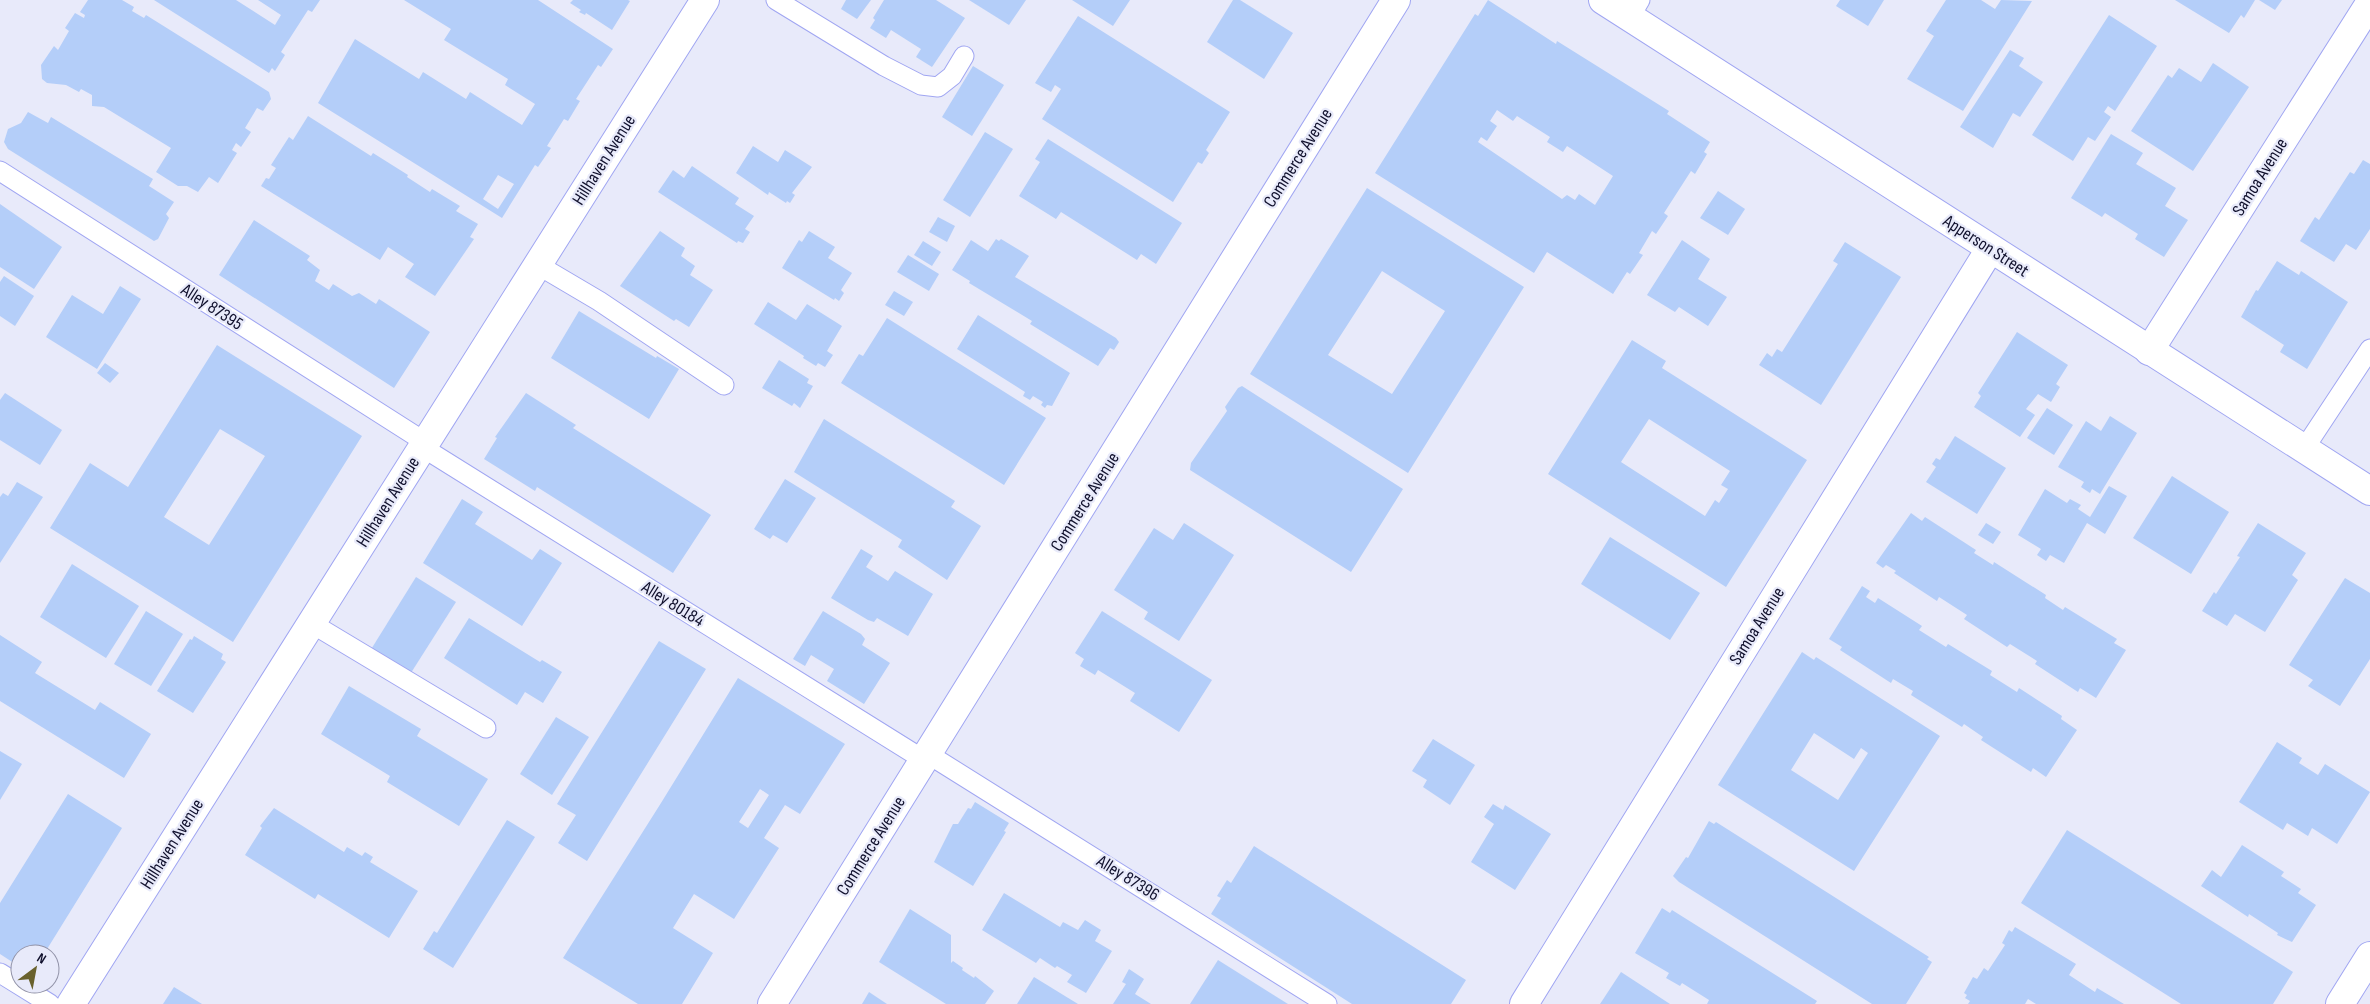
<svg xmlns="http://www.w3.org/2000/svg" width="2370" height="1004" font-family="'Sofia Sans Condensed',sans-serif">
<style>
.building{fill:#b4cef9;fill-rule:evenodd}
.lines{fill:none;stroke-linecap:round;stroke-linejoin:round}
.lane-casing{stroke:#a0a6f2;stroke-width:21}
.street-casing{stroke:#a0a6f2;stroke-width:30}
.secondary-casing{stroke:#a0a6f2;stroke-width:30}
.lane{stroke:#fff;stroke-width:19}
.street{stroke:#fff;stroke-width:28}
.secondary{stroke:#fff;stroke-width:28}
.labels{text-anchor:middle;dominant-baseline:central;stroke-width:4.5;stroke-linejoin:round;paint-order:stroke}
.street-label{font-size:18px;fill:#10102c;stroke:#e8eafa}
</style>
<rect width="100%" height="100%" fill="#e8eafa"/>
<g class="building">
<path d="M88,0H122L134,7L132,11L144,18L146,15L269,92L271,99L263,111L257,108L245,128L251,132L241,147L236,143L232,150L237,153L218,183L209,177L198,192L187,186H178L156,172L171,148L104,107L92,106V95L81,89L79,92L66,85L47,83L42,79L41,65L54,46L58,50L69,31L65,28L75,13L84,18L85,15L80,12Z"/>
<path d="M154,0H236L275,25L281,15L258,0H320L312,12L308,10L281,52L285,55L275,71L272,68L269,73Z"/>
<path d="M404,0H538L613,49L601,67L598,65L576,99L580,101L568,121L564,119L547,146L551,148L538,167L535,165L502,218L318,103L355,39L419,79L423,72L466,99L470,92L522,125L535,104L505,85L508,79L444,40L451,29ZM498,175L514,184L498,209L483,199Z"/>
<path d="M573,0H628L630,1L612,30L586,13L585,15L579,12L581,10L570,3Z"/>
<path d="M846,0H871L857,19L841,9Z"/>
<path d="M884,0H936L965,18L932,67L916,57L921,49L891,30L886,38L870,28L875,20L873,18Z"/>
<path d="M969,0H1026L1009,25Z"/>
<path d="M1072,0H1130L1113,26Z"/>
<path d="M1233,0H1240L1293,33L1264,79L1207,42Z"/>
<path d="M1488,0L1556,44L1557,41L1669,111L1667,114L1710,142L1704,152L1707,154L1695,174L1691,171L1664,213L1668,216L1656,234L1652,231L1639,253L1643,255L1630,274L1627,272L1613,294L1547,252L1534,273L1375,173L1475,14L1478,16ZM1497,110L1513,121L1517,116L1550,137L1547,142L1563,152L1567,146L1613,176L1595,205L1579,194L1575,200L1567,195L1562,199L1478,142L1481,137L1487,141L1497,126L1490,121Z"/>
<path d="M1840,0H1884L1868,26L1836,6Z"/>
<path d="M1946,0H1981L1995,9L2001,0L2032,1L1963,111L1907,79L1934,36L1926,31Z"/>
<path d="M2175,0H2255L2244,18L2241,15L2229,33Z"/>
<path d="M2259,0H2282L2275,10Z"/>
<path d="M2109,15L2157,46L2115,111L2108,106L2104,112L2111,117L2095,141L2088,137L2073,161L2032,135Z"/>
<path d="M1078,16L1230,112L1206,150L1209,153L1202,164L1198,162L1173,202L1042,119L1061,89L1055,85L1051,92L1035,83Z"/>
<path d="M2010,50L2024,58L2019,66L2043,82L2020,117L2013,113L1993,148L1960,127Z"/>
<path d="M2213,63L2249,87L2193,171L2131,131L2168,75L2172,78L2179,68L2201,82Z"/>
<path d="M973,66L1004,85L972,136L942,117Z"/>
<path d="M28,112L48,123L51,117L153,179L149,186L174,202L166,214L169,218L158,239L154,241L8,149L4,142L8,129L21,123Z"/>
<path d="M308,116L371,156L373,153L408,175L407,177L430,192L432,189L460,206L456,211L478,224L470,237L474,239L435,296L405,277L414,264L388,247L380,260L261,186L266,178L269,179L276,168L271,165L289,137L293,140Z"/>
<path d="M985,132L1013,149L970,217L943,200Z"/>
<path d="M2111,134L2143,153L2136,164L2176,188L2165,206L2188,220L2164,257L2135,239L2138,234L2105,213L2102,217L2071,198Z"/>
<path d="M1048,139L1182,223L1156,264L1141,254L1137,260L1061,212L1056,219L1019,196L1040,162L1035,159Z"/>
<path d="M753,146L778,162L785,150L812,167L792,193L795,195L790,203L787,201L786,203L769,192L768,195L736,173Z"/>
<path d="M2363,160L2370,164V229L2356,250L2346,244L2334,262L2300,241L2315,217L2319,220L2350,172L2354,174Z"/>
<path d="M692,166L739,198L735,204L754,216L745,229L750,232L743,243L738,241L737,243L658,192L673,170L684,178Z"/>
<path d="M1367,188L1524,287L1408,473L1250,374ZM1382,271L1445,311L1392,394L1328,355Z"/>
<path d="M1718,191L1745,209L1728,235L1700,218Z"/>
<path d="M0,204L62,247L34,289L0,267Z"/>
<path d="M938,217L955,226L947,242L929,232Z"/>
<path d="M254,220L310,256L307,260L320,270L315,281L329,290L333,284L352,296L359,293L376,304L379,299L430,332L394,388L219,275Z"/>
<path d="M660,231L685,248L681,256L695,266L690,275L713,290L689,327L676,319L674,321L620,286Z"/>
<path d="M809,231L835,247L828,258L852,273L841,290L844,293L839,301L835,298L834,300L782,268L799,240L802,242Z"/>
<path d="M996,239L999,241L1001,239L1029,256L1015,277L1116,338L1119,342L1114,350L1110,348L1098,366L1030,324L1032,321L969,283L970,281L952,270L971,240L988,251Z"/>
<path d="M1682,240L1710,259L1698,279L1727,297L1708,326L1679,307L1675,312L1647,295Z"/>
<path d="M923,241L941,252L932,266L914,255Z"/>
<path d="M1845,242L1901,277L1821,405L1759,365L1767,353L1772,357L1777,349L1782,352L1838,264L1833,261Z"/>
<path d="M908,255L939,274L929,291L897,272Z"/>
<path d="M2277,261L2299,275L2301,271L2348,302L2307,369L2280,352L2284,345L2241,317L2256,290L2258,291Z"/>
<path d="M4,276L34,296L15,326L0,316V282Z"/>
<path d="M120,286L141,299L97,369L46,337L72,295L103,314Z"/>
<path d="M894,291L913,302L904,316L885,305Z"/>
<path d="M768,302L796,320L807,304L842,326L827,351L833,355L825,367L818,363L816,366L803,358L804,356L754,324Z"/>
<path d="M579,311L656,358L657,356L679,369L649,419L551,358Z"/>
<path d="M978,315L1070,373L1052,406L1047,405L1045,408L1041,405L1043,402L1033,396L1030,400L1023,396L1025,392L957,349Z"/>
<path d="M887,318L1046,418L1004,485L841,383L859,354L863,356Z"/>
<path d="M2017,332L2068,365L2056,384L2060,387L2051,402L2038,394L2026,409L2035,415L2020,437L1974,407L1981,396L1978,393Z"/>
<path d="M1632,340L1666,361L1662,368L1807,460L1726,587L1548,474ZM1649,419L1730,471L1721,485L1728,489L1719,503L1715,500L1705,516L1621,462Z"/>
<path d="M217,345L362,436L233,642L50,528L90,463L128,487ZM220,429L265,456L209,545L164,517Z"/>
<path d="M779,360L809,379L807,383L813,386L800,408L794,403L792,406L762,388Z"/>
<path d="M105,363L119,373L110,383L97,373Z"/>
<path d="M1242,386L1403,489L1351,572L1190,470L1191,463L1227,411L1225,407L1238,388Z"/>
<path d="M5,393L62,430L40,465L0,440V400Z"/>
<path d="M526,393L576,425L573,428L711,515L673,573L537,487L535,491L484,459L497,438L495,437Z"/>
<path d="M2047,408L2073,425L2054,455L2027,438Z"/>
<path d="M2110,416L2137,433L2100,494L2092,489L2090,493L2081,487L2084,482L2058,467L2086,421L2101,431Z"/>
<path d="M824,419L955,501L951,507L981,526L947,580L898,547L902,540L794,472Z"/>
<path d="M1955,436L2006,468L1977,514L1926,482L1936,467L1932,464L1936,458L1940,460Z"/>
<path d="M2172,476L2229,512L2191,574L2133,538Z"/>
<path d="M785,479L816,498L787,543L773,535L770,539L754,529Z"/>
<path d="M17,482L43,497L0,563V497L3,493L8,496Z"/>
<path d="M2109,486L2127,496L2105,534L2087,523L2064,563L2050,555L2046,561L2037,555L2041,549L2018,535L2045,489L2067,503L2070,499L2081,505L2078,509L2090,517Z"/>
<path d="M462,499L483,512L475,524L532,560L540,549L562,563L522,626L423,563Z"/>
<path d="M1911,513L1922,521L1925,517L1976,550L1974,553L1993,565L1994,562L2046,595L2045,598L2063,610L2065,607L2117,639L2114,643L2126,650L2096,698L2080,688L2078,692L2035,664L2037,661L2010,644L2007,647L1964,619L1967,615L1939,597L1937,601L1894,573L1896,571L1886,565L1883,568L1876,563Z"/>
<path d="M1184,523L1234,555L1179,641L1144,619L1148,612L1114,590L1154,528L1173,540Z"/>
<path d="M1986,523L2001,532L1993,544L1978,535Z"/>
<path d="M2258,523L2306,553L2292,575L2298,580L2265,632L2235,614L2227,626L2202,611L2214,592L2216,594L2240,557L2237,556Z"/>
<path d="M1610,537L1700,593L1670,640L1581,584Z"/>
<path d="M861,549L873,556L866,567L888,581L895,571L933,594L908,636L877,618L874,622L868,620L831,598Z"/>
<path d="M72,564L139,606L106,658L40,617Z"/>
<path d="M416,577L456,602L409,676L370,651Z"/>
<path d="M2345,578L2370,593V659L2340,706L2308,686L2313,680L2289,665Z"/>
<path d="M1862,586L1870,591L1866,597L1875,603L1878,598L1922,626L1919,630L1946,647L1948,644L1992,671L1990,675L2017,692L2019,688L2062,716L2061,719L2077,730L2046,777L2033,768L2031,772L1981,740L1983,737L1964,724L1962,727L1911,695L1913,691L1893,679L1891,683L1840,650L1842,647L1829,639Z"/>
<path d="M146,611L183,634L151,686L114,664Z"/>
<path d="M823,611L861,634L865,639L862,645L890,663L864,704L827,681L834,669L811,655L805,666L793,659Z"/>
<path d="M1102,611L1212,680L1179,732L1130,701L1135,693L1098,670L1095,675L1080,666L1084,659L1075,653Z"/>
<path d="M469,618L540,662L542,660L562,672L543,703L525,692L517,705L444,658Z"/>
<path d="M0,635L42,662L35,673L95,710L100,702L151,734L124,778L0,701Z"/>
<path d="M194,636L223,654L221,659L226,662L193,713L157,691L190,639L192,640Z"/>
<path d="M659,641L706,669L587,861L558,843L576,815L557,804Z"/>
<path d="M1802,652L1814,660L1816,657L1940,736L1854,871L1718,785ZM1814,733L1854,759L1861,748L1868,753L1838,800L1791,770Z"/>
<path d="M738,678L845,744L800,814L785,805L764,838L779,848L734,919L694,894L673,928L713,953L682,1004H638L563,958L661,803ZM760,789L769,795L748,828L739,822Z"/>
<path d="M349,686L421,729L417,736L488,779L459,826L387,782L390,776L321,734Z"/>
<path d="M556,717L589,737L552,795L520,774Z"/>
<path d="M1433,739L1475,765L1450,805L1423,787L1427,780L1412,771Z"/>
<path d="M2277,742L2302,758L2299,763L2318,775L2325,764L2370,792L2337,844L2312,828L2308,836L2287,823L2283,830L2239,802Z"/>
<path d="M0,751L22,764L0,800Z"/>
<path d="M68,794L122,828L44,954H20V967L0,954V903Z"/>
<path d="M975,802L1009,823L1004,831L1006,832L973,886L934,862L953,824H958L968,808L971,809Z"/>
<path d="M1493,804L1503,810L1505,805L1551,834L1515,890L1471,862L1494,824L1484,817Z"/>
<path d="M274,808L344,852L347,847L362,856L365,852L373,857L370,862L418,891L389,938L318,894L315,899L245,855L262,828L260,826Z"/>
<path d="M507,820L535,837L453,968L423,949L434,931L437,933Z"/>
<path d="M1709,821L1714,824L1716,822L1929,957L1927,959L1932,962L1906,1004H1872L1679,882L1673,876L1686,857L1688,858Z"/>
<path d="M2067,830L2293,972L2273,1004H2181L2021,903Z"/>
<path d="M2242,845L2284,872L2281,876L2301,889L2298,893L2316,905L2292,942L2277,935L2278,933L2249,914L2248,917L2201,886L2212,870L2221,877Z"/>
<path d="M1254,846L1466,980L1451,1004H1352L1211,914L1221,898L1217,896L1227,880L1231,883Z"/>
<path d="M1004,893L1060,927L1063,922L1078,930L1085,920L1101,930L1095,941L1112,951L1086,993L1067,982L1072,975L1057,966L1055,968L1040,958L1036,963L982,930Z"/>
<path d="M1662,908L1670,913L1672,910L1817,1001L1815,1004H1707L1709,1000L1682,983L1680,986L1666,978L1669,973L1635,953Z"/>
<path d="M910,909L951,935V963L953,961L963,968L962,970L974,978L975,976L994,991L985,1004H946L879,962Z"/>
<path d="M2015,927L2076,964L2069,975L2095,992L2097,988L2124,1004H2036L2028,999L2025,1004H1968L1970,1001L1965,998L1967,995L1964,993L1973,977L1977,979L1984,968L1988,971L2005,945L2002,943L2009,930L2012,932Z"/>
<path d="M1218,960L1288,1004H1190Z"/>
<path d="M1129,969L1144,979L1135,994L1151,1004H1113L1126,984L1122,982Z"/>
<path d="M1621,972L1670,1004H1600Z"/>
<path d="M1034,977L1078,1004H1017Z"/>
<path d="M174,987L202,1004H163Z"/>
<path d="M869,992L887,1004H862Z"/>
</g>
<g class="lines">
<g class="lane-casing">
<g id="lane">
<path d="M776,0L884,66L921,85L938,87L952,76L964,56"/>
<path d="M1630,17L1640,0"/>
<path d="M0,171L425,442"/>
<path d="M538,265L599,301L724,385"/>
<path d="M422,447L924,760"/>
<path d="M2304,449L2370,349"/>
<path d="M311,623L486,728"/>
<path d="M928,754L1327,1004"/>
<path d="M0,973L50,1004"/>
</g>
</g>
<g class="street-casing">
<g id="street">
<path d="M2149,351L2370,3"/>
<path d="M71,1004L705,0"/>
<path d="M1524,1004L1990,249"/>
<path d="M2340,1004L2370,956"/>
</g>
</g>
<g class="secondary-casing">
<g id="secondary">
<path d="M1603,0L2370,491"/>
<path d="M772,1004L1396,0"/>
</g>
</g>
<use href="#lane" class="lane"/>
<use href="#street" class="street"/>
<use href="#secondary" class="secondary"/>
</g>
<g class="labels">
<g class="street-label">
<text transform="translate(1298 158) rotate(-58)">Commerce Avenue</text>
<text transform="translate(604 160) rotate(-58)">Hillhaven Avenue</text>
<text transform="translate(2260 177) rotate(-58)">Samoa Avenue</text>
<text transform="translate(1986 246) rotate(33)">Apperson Street</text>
<text transform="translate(212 307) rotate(33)">Alley 87395</text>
<text transform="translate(388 502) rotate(-58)">Hillhaven Avenue</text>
<text transform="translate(1085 502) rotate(-58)">Commerce Avenue</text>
<text transform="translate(673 604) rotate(32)">Alley 80184</text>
<text transform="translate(1757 626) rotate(-58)">Samoa Avenue</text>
<text transform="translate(172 844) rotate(-58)">Hillhaven Avenue</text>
<text transform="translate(871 846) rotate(-58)">Commerce Avenue</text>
<text transform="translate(1128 878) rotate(32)">Alley 87396</text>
</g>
</g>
<g transform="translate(35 969) rotate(32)"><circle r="24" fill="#e8eafa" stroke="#9293a8"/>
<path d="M0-4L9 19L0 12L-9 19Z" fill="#69612d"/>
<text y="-8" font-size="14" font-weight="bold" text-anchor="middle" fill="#10102c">N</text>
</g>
</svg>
